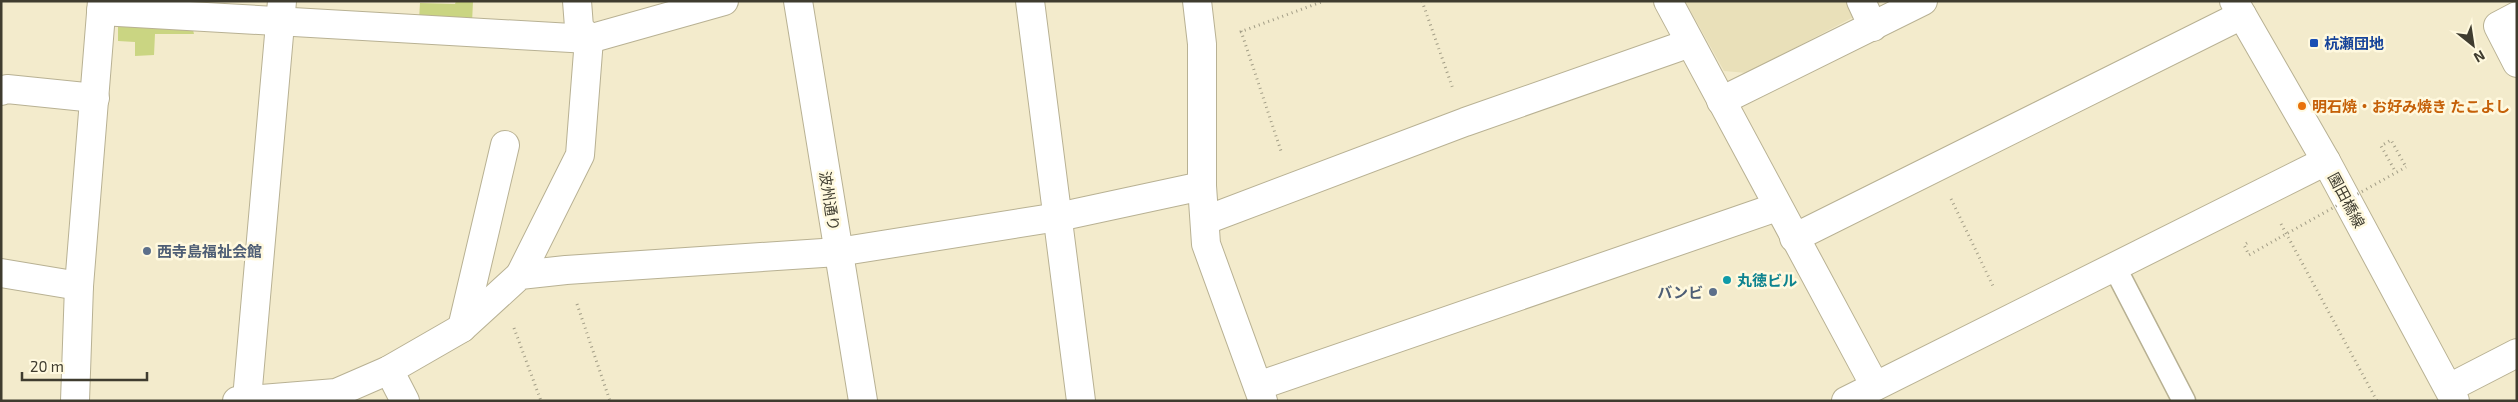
<svg xmlns="http://www.w3.org/2000/svg" width="2518" height="402" font-family="'Exo 2','Noto Sans JP',sans-serif">
<style>
.built{fill:#e9e0b9}
.green{fill:#cad582}
.lines{fill:none;stroke-linecap:round;stroke-linejoin:round}
.lane-casing{stroke:#b8b193;stroke-width:25}
.street-casing{stroke:#b8b193;stroke-width:30}
.secondary-casing{stroke:#b8b193;stroke-width:30}
.path{stroke:#a29d86;stroke-width:3;stroke-dasharray:1 4;stroke-linecap:butt}
.lane{stroke:#fff;stroke-width:22}
.street{stroke:#fff;stroke-width:28}
.secondary{stroke:#fff;stroke-width:28}
.path-bridge{stroke:#a29d86;stroke-width:3;stroke-dasharray:1 4;stroke-linecap:butt}
.transit-dot{fill:#1a4fb4;stroke:#fff9df;stroke-width:2}
.food-dot{fill:#e8710a;stroke:#fff9df;stroke-width:2}
.service-dot{fill:#5c6f8a;stroke:#fff9df;stroke-width:2}
.culture-dot{fill:#0f9aa8;stroke:#fff9df;stroke-width:2}
.labels{text-anchor:middle;dominant-baseline:central;stroke-width:5;stroke-linejoin:round;paint-order:stroke}
.transit-label{font-size:15px;font-weight:bold;fill:#164399;stroke:#fff9df;text-anchor:start}
.food-label{font-size:15px;font-weight:bold;fill:#c56008;stroke:#fff9df;text-anchor:start}
.street-label{font-size:15px;fill:#3f3c2f;stroke:#fff9df}
.service-label{font-size:15px;font-weight:bold;fill:#4e5e75;stroke:#fff9df;text-anchor:start}
.culture-label{font-size:15px;font-weight:bold;fill:#0d838f;stroke:#fff9df;text-anchor:start}
</style>
<rect width="100%" height="100%" fill="#f3ebcc"/>
<path class="built" d="M1685,1H1884L1747,73L1724,71Z"/>
<g class="green">
<path d="M456,1H473L472,23L419,20L420,3L455,4Z"/>
<path d="M123,24L193,30L194,34H155L154,55L135,56V42L118,41V26Z"/>
</g>
<g class="lines">
<g class="lane-casing">
<path id="lane" d="M2114,266L2184,401"/>
</g>
<g class="street-casing">
<g id="street">
<path d="M1030,1L1081,401"/>
<path d="M1197,1L1202,44V186L1206,244L1263,401"/>
<path d="M1668,1L1875,386"/>
<path d="M1861,1L1873,27"/>
<path d="M101,11L589,39L724,1"/>
<path d="M2517,16L2498,26L2517,63"/>
<path d="M1,91L7,89L95,98"/>
<path d="M1721,101L1923,1"/>
<path d="M1206,220L1465,122L1690,43"/>
<path d="M1794,238L2242,15"/>
<path d="M1,273L79,286"/>
<path d="M520,275L580,155L589,39L579,27L577,1"/>
<path d="M462,328L505,145"/>
<path d="M389,370L405,401"/>
<path d="M1258,386L1777,207"/>
<path d="M2449,388L2517,353"/>
<path d="M247,399L282,1"/>
<path d="M75,401L79,286L102,1"/>
<path d="M237,401L336,393L389,370L462,328L520,275L566,270L838,252L1058,217L1202,186"/>
</g>
</g>
<g class="secondary-casing">
<g id="secondary">
<path d="M798,1L863,401"/>
<path d="M2234,1L2326,161L2455,401"/>
<path d="M1846,401L2326,161"/>
</g>
</g>
<g class="path">
<path d="M1422,1L1453,89"/>
<path d="M1241,31L1282,154"/>
<path d="M1240,32L1324,1"/>
<path d="M2394,169L2381,146L2391,140L2406,167"/>
<path d="M1951,199L1994,288"/>
<path d="M2281,224L2377,401"/>
<path d="M2247,243L2244,245L2249,255L2279,238"/>
<path d="M577,304L610,401"/>
<path d="M514,328L541,401"/>
</g>
<use href="#lane" class="lane"/>
<use href="#street" class="street"/>
<use href="#secondary" class="secondary"/>
<path class="path-bridge" d="M2279,238L2406,167"/>
</g>
<rect class="transit-dot" x="2309" y="38" width="10" height="10" rx="2.5"/>
<circle class="food-dot" cx="2302" cy="106" r="5"/>
<g class="service-dot">
<circle cx="147" cy="251" r="5"/>
<circle cx="1713" cy="292" r="5"/>
</g>
<circle class="culture-dot" cx="1727" cy="280" r="5"/>
<g class="labels">
<g class="transit-label">
<text x="2324" y="43">杭瀬団地</text>
</g>
<g class="food-label">
<text x="2312" y="106">明石焼・お好み焼き たこよし</text>
</g>
<g class="street-label">
<text transform="translate(2347 200) rotate(62)">園田橋線</text>
<text transform="translate(830 201) rotate(81)">波州通り</text>
</g>
<g class="service-label">
<text x="157" y="251">西寺島福祉会館</text>
<text x="1703" y="292" text-anchor="end">バンビ</text>
</g>
<g class="culture-label">
<text x="1737" y="280">丸徳ビル</text>
</g>
</g>
<rect width="2518" height="402" fill="none" stroke="#3f3c2f" stroke-width="5"/>
<g transform="translate(2473 45) rotate(150)" stroke="#fff9df" stroke-width="4" paint-order="stroke">
<path d="M0-4L9 19L0 12L-9 19Z" fill="#3f3c2f"/>
<text y="-8" font-size="14" font-weight="bold" text-anchor="middle" fill="#3f3c2f">N</text>
</g>
<path d="M22 372v8h125v-8" fill="none" stroke="#3f3c2f" stroke-width="2.5"/>
<text x="30" y="372" font-size="15" fill="#3f3c2f" stroke="#fff9df" stroke-width="4" paint-order="stroke">20 m</text>
</svg>
